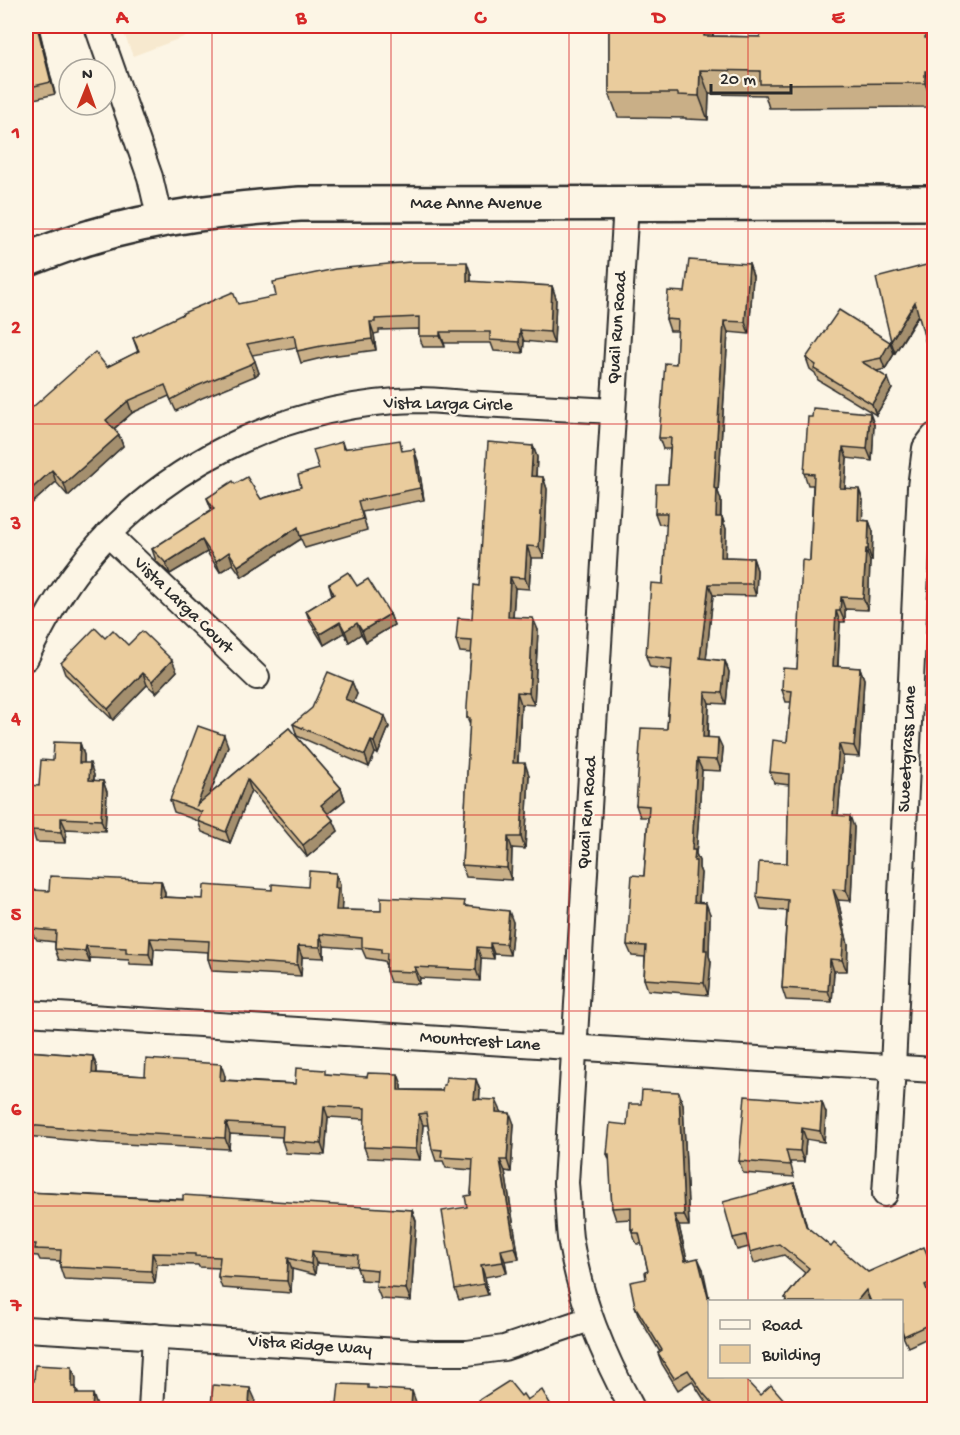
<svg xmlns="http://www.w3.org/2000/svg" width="960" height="1435" font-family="'Gochi Hand',sans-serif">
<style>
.built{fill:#f7e9cf}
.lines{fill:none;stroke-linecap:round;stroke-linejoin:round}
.minor-casing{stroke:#2b2b2b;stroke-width:28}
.secondary-casing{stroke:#2b2b2b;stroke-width:38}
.minor{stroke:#fcf5e5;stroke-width:24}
.secondary{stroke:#fcf5e5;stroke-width:33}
.wall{fill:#c9af87;stroke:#2b2b2b;stroke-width:1.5}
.shaded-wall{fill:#a48f6e;stroke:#2b2b2b;stroke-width:1.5}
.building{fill:#eacc9d;stroke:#2b2b2b;stroke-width:1.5}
.grid{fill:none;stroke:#d62828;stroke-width:1.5;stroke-opacity:0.55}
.labels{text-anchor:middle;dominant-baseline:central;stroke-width:4.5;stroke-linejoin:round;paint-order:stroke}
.street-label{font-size:18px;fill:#2b2b2b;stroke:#fcf5e5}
.neatline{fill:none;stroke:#d62828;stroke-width:2}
.grid-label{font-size:20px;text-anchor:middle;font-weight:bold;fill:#d62828}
</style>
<rect width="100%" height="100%" fill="#fcf5e5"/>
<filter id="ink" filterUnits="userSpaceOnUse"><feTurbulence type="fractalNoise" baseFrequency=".0167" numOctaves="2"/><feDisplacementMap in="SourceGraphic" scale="12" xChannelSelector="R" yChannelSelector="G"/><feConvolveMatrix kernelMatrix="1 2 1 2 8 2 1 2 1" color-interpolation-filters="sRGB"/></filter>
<g filter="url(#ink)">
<path class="built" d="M121,26H213L133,56Z"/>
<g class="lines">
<g class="minor-casing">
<g id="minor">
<path d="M97,26L150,177L160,220"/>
<path d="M626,204L566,1183C568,1202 568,1220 570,1238C580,1300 603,1355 633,1410"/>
<path d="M108,534L257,677"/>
<path d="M26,658C40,629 55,601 74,575C153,467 285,403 418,400C439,400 460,403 481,404C525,406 569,409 613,411"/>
<path d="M26,1013L934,1070"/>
<path d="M885,1194L893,1067L920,487L925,448L934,436"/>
<path d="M26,1329L433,1353H467L504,1348L590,1319"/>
<path d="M151,1410L155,1336"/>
</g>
</g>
<g class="secondary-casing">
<path id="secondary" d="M26,260C47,252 69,243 91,237C159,216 229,209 300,204L934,203"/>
</g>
<use href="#minor" class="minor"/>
<use href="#secondary" class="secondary"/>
</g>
<g class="wall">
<path d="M26,26H38L55,94L26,101Z"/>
<path d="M609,26H713V36L760,37L890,27L928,38H934V107L769,108L765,95L709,94L708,120L686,119V118L618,117L609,93Z"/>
<path d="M934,263V357L931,358L927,347L919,315L895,353L891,341Z"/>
<path d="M749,264L753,276L749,334L728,332L718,492L721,500V517H722L726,529L725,557L753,558L757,570L756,596L713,595L706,659L725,661L729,672L726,704L709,703L708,737L723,749L721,771L702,770L696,854L699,861V868L701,873L699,902L710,914L709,956L711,962L708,995L648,990L644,979L645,957L632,956L627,945L644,876L648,817H640L636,805L667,729L671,670L650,667L646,656L663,584L667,525L659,524L655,513L668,484L670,449H663L659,438L676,364L678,331H670L666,319L685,292Z"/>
<path d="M471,274V282L552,286L556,298L554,344L524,341L523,353L494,351L491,343H444L445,347H423L419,336V329L379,330V333L374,334L376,350L330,356L301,363L296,347L252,355L259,373L255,376L202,398L176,411L169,396L132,413L114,429L119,435L123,446L68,496L56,482L30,505L26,501V413L107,367L138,352L133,338L238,304Z"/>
<path d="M894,354L885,369L877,371L892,389L876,415L818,380L815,373L810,369L806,358Z"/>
<path d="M874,424L872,461L847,458L845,488L863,500L862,520L869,521L873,532L872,561H870L868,610L845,609V622H840L838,667L860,668L864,679L859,757L843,756L838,816L854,827L851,901L838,900L848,945L847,971H834L832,1002L786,1000L782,988L787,911L761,909L757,897L787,863L789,785L774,783L770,772L787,742L791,702H786L782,690L797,669L810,561L813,485H808L804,473Z"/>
<path d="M342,442L344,448L404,451L418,461L424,500L362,512L367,530L305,548L301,539L242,577L233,564L220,572L207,552L170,574L156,561L152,549L212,511L207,498L235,484L261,499L301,487L319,469Z"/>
<path d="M533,446L537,457L536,477H543L547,489L544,558H531L529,589L515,588L513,617L538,630L534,705L521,704L518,763L529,775L525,849L512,848L511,880L466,877L462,865L470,725L467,718L471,653L460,652L456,640L472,619L479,586Z"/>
<path d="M329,584L357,586L390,614L394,625L366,642L361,634L349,642L344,633L324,645L310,622L306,611L332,595Z"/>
<path d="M105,638L128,645L177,671L156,693L147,685L113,720L65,674L61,663Z"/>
<path d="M352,682L357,694L353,702L389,727L378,754L375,753L369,767L297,736L293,724Z"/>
<path d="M289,728L341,788L345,800L328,814L333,820L338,831L307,857L251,790L230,843L202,832L198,821L174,812L170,800L228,746L210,794Z"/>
<path d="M80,743L84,755V763L94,775V781H103L107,792L105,831L66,829L65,843L36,842L28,816L39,786L53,761Z"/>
<path d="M161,881L165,893V897L203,899L272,890L340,885V893L342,900L341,910L381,911L467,906L513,922L510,955L494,954V959L481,958L480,981L420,978L419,984L390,982L386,971V964H385L384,961L366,958L362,949L324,946V958L302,957L301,976L212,971L208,959V952L154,949L153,965L130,964L129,960L90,958V963L59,960L55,949V942L37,940L36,938L34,937L30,926L49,891Z"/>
<path d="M26,1051L93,1056L97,1068V1073L145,1076H225V1080L295,1084L327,1074L402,1085V1090H480L479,1099L501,1111L514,1124L511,1172L505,1171L519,1259L505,1261L507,1273L485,1277L488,1295L459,1300L455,1289L467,1207L471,1195L473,1170L446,1168L443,1161H436L432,1149L428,1125H423L420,1160L368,1158L364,1147L365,1119L328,1117L325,1155L286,1153L282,1141V1137L230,1134L229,1149L101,1143L26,1136Z"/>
<path d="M641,1104H683L689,1226H679L687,1260L703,1269L710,1377L760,1395L793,1410H711L707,1404L692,1381L678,1390L662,1364L658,1353L660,1352L639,1317L635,1306L646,1279L648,1271L642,1244H637L635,1240L631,1229V1219L616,1220L612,1208L610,1161L607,1154Z"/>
<path d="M826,1113L824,1142L806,1139L804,1162H790L794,1177L743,1173L739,1161Z"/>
<path d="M794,1183L798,1195L807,1228L831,1247L868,1272L934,1271V1294L929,1296L934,1309V1335L908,1347L902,1334V1302H785L786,1300L785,1298L805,1273L784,1255L754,1263L749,1247L737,1250L733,1238Z"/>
<path d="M26,1192L412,1210L416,1221L411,1301L381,1299L376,1287L377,1281L361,1280L357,1268V1266L316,1263L315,1275L292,1269L291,1293L222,1288L218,1277L219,1268L199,1267L198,1265L157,1264L155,1283L64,1279L60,1267V1261L40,1260L38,1256L26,1255Z"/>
<path d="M934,1238V1259L930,1247Z"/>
</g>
<g class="shaded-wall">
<path d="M37,26H38L39,28L55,94L51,82Z"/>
<path d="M704,26H713L712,60L704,36Z"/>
<path d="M882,26H890L891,52L882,28Z"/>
<path d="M925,27L933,51L925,38Z"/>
<path d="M700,70L709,94L708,120L699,96Z"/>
<path d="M925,71L934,95V107L925,83Z"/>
<path d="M467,262L471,274V293L467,281Z"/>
<path d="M749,264L753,276L749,334L745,322Z"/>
<path d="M552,286L556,298L554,344L550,332Z"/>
<path d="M915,302L919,313L895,353L891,341Z"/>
<path d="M724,321L728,332L718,492L721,500L720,528L716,517L714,488Z"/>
<path d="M370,322L374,334L376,350L372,339Z"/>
<path d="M520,330L524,341L523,353L519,342Z"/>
<path d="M440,332L444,343L445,347L440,336Z"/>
<path d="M890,342L894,354L885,369L881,358Z"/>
<path d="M255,361L259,373L255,376L251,364Z"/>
<path d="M888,378L892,389L876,415L872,404Z"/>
<path d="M128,401L132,413L110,432L106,420Z"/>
<path d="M870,413L874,424L872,461L867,449Z"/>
<path d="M119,435L123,446L68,496L64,484Z"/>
<path d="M533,446L537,457L535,488L531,476Z"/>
<path d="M843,447L847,458L844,499L840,488Z"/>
<path d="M414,449L418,461L424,500L420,488Z"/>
<path d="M52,470L56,482L30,505L26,494Z"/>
<path d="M543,477L547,489L544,558L539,547Z"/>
<path d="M859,489L863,500L862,532L858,520Z"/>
<path d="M722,517L726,529L725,568L721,557Z"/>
<path d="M869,521L873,532L872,561L868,549Z"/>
<path d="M26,526L30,538L26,546Z"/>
<path d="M298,527L301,539L242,577L238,566Z"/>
<path d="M202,540L207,552L170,574L166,563Z"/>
<path d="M527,546L531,558L529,589L525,578Z"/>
<path d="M866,549L870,561L868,610L863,598Z"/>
<path d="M229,552L233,564L220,572L216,561Z"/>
<path d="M753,558L757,570L756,596L752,584Z"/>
<path d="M510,577L515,588L512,628L508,617Z"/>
<path d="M709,584L713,595L705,670L700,658Z"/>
<path d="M841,597L845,609V622L840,611Z"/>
<path d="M836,611L840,622L837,678L833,666Z"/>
<path d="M390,614L394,625L366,642L362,631Z"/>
<path d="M533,618L538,630L534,705L529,693Z"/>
<path d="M340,622L344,633L324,645L320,634Z"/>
<path d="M357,623L361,634L349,642L345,631Z"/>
<path d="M172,660L177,671L156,693L152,681Z"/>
<path d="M725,661L729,672L726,704L722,693Z"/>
<path d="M860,668L864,679L859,757L854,746Z"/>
<path d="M143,673L147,685L113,720L108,709Z"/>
<path d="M352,682L357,694L350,711L345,699Z"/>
<path d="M517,692L521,704L517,774L513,763Z"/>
<path d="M705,692L709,703L707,748L703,737Z"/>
<path d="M385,716L389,727L378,754L374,742Z"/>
<path d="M224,735L228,746L202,814L197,805Z"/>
<path d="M718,738L723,749L721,771L717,760Z"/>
<path d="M371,741L375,753L369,767L365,755Z"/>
<path d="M80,743L84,755V774L79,763Z"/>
<path d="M839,744L843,756L837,827L833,815Z"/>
<path d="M697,759L702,770L696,854L699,861V868L701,873L698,913L694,902L692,850Z"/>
<path d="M90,763L94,775L93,792L89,780Z"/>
<path d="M525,763L529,775L525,849L521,837Z"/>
<path d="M247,779L251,790L230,843L226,832Z"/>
<path d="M103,781L107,792L105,831L101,820Z"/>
<path d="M341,788L345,800L325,816L321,805Z"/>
<path d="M850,816L854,827L851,901L846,890Z"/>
<path d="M61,818L66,829L65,843L61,832Z"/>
<path d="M333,820L338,831L307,857L303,845Z"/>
<path d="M508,837L512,848L511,880L507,868Z"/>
<path d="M336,873L340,885V893L342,900L341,921L336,910L335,888Z"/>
<path d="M161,881L165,893L164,908L160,897Z"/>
<path d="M833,889L838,900L848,945L847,971L842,960Z"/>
<path d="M706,903L710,914L709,956L711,962L708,995L704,983Z"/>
<path d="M509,911L513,922L510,955L506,944Z"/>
<path d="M320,934L324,946V958L320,947Z"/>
<path d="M150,938L154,949L153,965L149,954Z"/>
<path d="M490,943L494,954V959L490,948Z"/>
<path d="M86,946L90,958V963L85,951Z"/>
<path d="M298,946L302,957L301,976L297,965Z"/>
<path d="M477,947L481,958L480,981L476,970Z"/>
<path d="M830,959L834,971L832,1002L828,991Z"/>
<path d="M415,967L420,978L419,984L415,972Z"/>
<path d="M93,1056L97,1068L96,1084L92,1073Z"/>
<path d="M221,1064L225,1076L224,1091L220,1080Z"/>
<path d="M398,1074L402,1085V1102L398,1090Z"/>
<path d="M476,1079L480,1090L479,1110L474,1099Z"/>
<path d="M679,1092L683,1104L689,1226L684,1215Z"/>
<path d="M496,1100L501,1111L500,1123L496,1112Z"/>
<path d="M822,1102L826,1113L824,1142L820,1131Z"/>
<path d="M324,1106L328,1117L325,1155L321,1144Z"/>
<path d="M510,1113L514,1124L511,1172L507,1160Z"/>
<path d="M419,1114L423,1125L420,1160L416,1149Z"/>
<path d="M226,1123L230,1134L229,1149L225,1138Z"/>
<path d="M802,1128L806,1139L804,1162L800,1151Z"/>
<path d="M500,1160L505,1171L519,1259L515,1247Z"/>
<path d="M794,1183L798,1195L810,1238L806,1226Z"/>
<path d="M412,1210L416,1221L411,1301L406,1289Z"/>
<path d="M674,1215L679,1226L690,1272L685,1261Z"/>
<path d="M501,1250L505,1261L507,1273L503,1262Z"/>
<path d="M312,1251L316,1263L315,1275L311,1264Z"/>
<path d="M152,1253L157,1264L155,1283L151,1271Z"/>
<path d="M288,1258L292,1269L291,1293L287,1281Z"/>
<path d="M698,1258L703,1269L710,1302V1305Z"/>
<path d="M481,1265L485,1277L488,1295L484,1284Z"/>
<path d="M866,1290L870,1302H856Z"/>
<path d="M72,1367L76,1378V1388L80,1398V1405L72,1387Z"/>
<path d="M250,1388L255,1399L254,1410L249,1405Z"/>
<path d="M412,1391L416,1402V1410L411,1408Z"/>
<path d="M93,1394L97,1406V1410H92Z"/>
</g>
<g class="building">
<path d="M26,26H37L51,82L26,88Z"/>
<path d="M609,26H704V36L760,37V28H768V26H882V28L925,27V38H934V71H925V83L760,84V71L700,70L699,96L678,95V93H609Z"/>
<path d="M689,260L749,264L745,322L724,321L714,488L717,489L716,517H722L721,557L753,558L752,584H709L700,658L725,661L722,693L705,692L703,737L718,738L717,760L697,759L692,850H695L694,861H696L694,902L706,903L704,950H707L704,983L644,979L646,946L627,945L632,875L644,876L649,806L636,805L641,728L667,729L672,659L646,656L651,583L663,584L667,513H655L656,484H668L671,438H659L665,363L676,364L678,320L666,319L668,291L685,292Z"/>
<path d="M410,262H467V281L552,286L550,332L520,330L519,342L490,340V332H440V336H419V317L375,319V322H370L372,339L326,345L297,351L294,335L247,344L255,361L251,364L197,386L171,400L165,385L128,401L106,420L119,435L64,484L52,470L26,494V413L95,352L107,367L139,351L133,338L183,314V313L233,292L238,304L276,296L273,282L335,269Z"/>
<path d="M934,263V345L927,347L915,302L891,341L876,278Z"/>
<path d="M839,310L890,342L881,358L862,362L888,378L872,404L814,369L816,365L806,358Z"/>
<path d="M813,408L870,413L867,449L843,447L840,488L859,489L858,520L869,521L868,549H866L863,598L841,597L840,611H836L833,666L860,668L854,746L839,744L833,815L850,816L846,890L833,889L844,934L842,960L830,959L828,991L782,988L788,900L757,897L759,862L787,863L789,774L770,772L773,740L787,742L792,691L782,690L783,668L797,669L802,560L810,561L814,474L804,473L808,417H812Z"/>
<path d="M400,440L402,451L414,449L420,488L358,501L363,519L300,536L298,527L238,566L229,552L216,561L202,540L166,563L152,549L214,509L207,498L233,481L235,484L247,477L261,499L301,487L298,475L319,469L313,450L342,442L343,449Z"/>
<path d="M488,442L533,446L531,476L543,477L539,547L527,546L525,578L510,577L508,617L533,618L529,693L517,692L513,763H525L521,837H508L507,868L462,865L470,718H467V707L472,641L456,640L458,618L472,619L474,585L479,586Z"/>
<path d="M348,572L357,586L368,579L390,614L362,631L357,623L345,631L340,622L320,634L306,611L334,594L329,584Z"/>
<path d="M95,628L105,638L113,630L128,645L142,631L172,660L152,681L143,673L108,709L61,663Z"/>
<path d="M328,672L352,682L345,699L385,716L374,742L371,741L365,755L293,724L312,708Z"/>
<path d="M198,726L224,735L197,805L289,728L341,788L321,805L333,820L303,845L247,779L226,832L198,821L202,812L170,800Z"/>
<path d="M54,742L80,743L79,763H90L89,780L103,781L101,820L61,818V832L32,830V816H28L29,785L39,786L41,760L53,761Z"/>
<path d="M309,871L336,873L335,888H338L336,910L381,911V897L465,901L464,906L509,911L506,944L490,943V948L477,947L476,970L415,967V972L386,971L387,953H381V949L362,947V938L320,934V947L298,946L297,965L208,959L209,941L150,938L149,954L126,953V948L86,946L85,951L55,949L56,931L33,929V927L30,926L33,890L49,891L50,876L161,881L160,897L203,899L204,885L272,890V884L308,887Z"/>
<path d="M26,1051L93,1056L92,1073L145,1076L146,1059L221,1064L220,1080L269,1083L295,1084L296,1068L325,1070V1074L367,1077L368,1073L398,1074V1090L442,1091L443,1085H445L446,1077L476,1079L474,1099L496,1100V1112L510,1113L507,1160H500L515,1247L501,1250L503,1262L481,1265L484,1284L455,1289L442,1211L467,1207L465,1196L471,1195L473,1159L441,1157L442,1150L432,1149L426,1113L419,1114L416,1149L364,1147L365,1108L324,1106L321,1144L282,1141L283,1126L226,1123L225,1138L97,1131L26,1125Z"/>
<path d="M642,1090L679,1092L684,1215H674L685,1261L698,1258L710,1305V1377H743L760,1395L771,1385L793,1410H718L703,1393L688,1370L674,1378L658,1353L662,1350L635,1306L630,1282L646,1279L645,1272L648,1271L639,1233H633V1229H631V1207L612,1208L609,1154H607L610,1123L627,1125L629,1104H641Z"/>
<path d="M745,1096L822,1102L820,1131L802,1128L800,1151L786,1150L790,1165L739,1161Z"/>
<path d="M794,1183L806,1226L831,1247L834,1243L868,1272L924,1247L934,1271V1281L925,1285L934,1309V1322L904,1336L902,1330V1302H871L866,1290L856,1302H785L787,1299L785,1298L809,1268L779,1244L750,1252L746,1235L733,1238L723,1202Z"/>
<path d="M26,1192L183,1200V1195L412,1210L406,1289L376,1287L377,1270L357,1268L358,1255L312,1251L311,1264L288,1258L287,1281L218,1277L220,1257L195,1256V1254L152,1253L151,1271L60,1267L61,1250L35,1249L36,1244H26Z"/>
<path d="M934,1238V1250L930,1247Z"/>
<path d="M35,1365L72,1367V1387H76V1394H93L92,1410H26V1381H34Z"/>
<path d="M509,1381L521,1396L523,1394L527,1400L542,1390L554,1410H484L479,1400Z"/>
<path d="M339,1384L368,1385V1388L412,1391L411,1408L429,1410H315V1402L337,1403Z"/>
<path d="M213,1385L250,1388L249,1405L264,1406V1409L265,1410H207L208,1405H211Z"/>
</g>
</g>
<path class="grid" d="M212,26V1410M391,26V1410M569,26V1410M748,26V1302M26,229H934M26,424H934M26,620H934M26,815H934M26,1011H934M26,1206H934M748,1376V1410"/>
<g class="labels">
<g class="street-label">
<text x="476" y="204">Mae Anne Avenue</text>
<text transform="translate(618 328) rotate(-86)">Quail Run Road</text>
<text transform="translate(448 405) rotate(1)">Vista Larga Circle</text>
<text transform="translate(183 606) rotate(44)">Vista Larga Court</text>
<text transform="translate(908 749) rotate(-87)">Sweetgrass Lane</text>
<text transform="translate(588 813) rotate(-86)">Quail Run Road</text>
<text transform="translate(480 1042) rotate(4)">Mountcrest Lane</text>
<text transform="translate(310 1346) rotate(4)">Vista Ridge Way</text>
</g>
</g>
<rect width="960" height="1435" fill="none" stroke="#fcf5e5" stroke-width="66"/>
<rect x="708" y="1300" width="195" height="78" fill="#fcf5e5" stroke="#a8a49b" stroke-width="1.5"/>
<rect x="720" y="1320" width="30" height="9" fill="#fcf5e5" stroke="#a8a49b" stroke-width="1.5"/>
<text x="762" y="1330" font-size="18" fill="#2b2b2b">Road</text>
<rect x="720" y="1345" width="30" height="18" fill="#eacc9d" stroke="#a8a49b" stroke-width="1.5"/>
<text x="762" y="1360" font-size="18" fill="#2b2b2b">Building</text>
<g transform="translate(87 87) rotate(1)"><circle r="28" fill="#fcf5e5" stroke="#a8a49b" stroke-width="1.5"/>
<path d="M0-4.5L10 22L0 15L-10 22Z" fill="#c8321e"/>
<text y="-9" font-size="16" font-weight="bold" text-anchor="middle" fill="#2b2b2b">N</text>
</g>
<path d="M711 84v9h80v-9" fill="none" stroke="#2b2b2b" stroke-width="3"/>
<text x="720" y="84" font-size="18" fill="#2b2b2b" stroke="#fcf5e5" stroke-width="4.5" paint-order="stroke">20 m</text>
<rect x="33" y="33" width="894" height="1369" class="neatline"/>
<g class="grid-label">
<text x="122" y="23">A</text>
<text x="301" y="23">B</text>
<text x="480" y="23">C</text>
<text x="659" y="23">D</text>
<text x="838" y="23">E</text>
<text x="16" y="138">1</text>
<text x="16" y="333">2</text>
<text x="16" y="529">3</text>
<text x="16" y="724">4</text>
<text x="16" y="920">5</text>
<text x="16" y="1115">6</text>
<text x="16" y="1311">7</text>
</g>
</svg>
